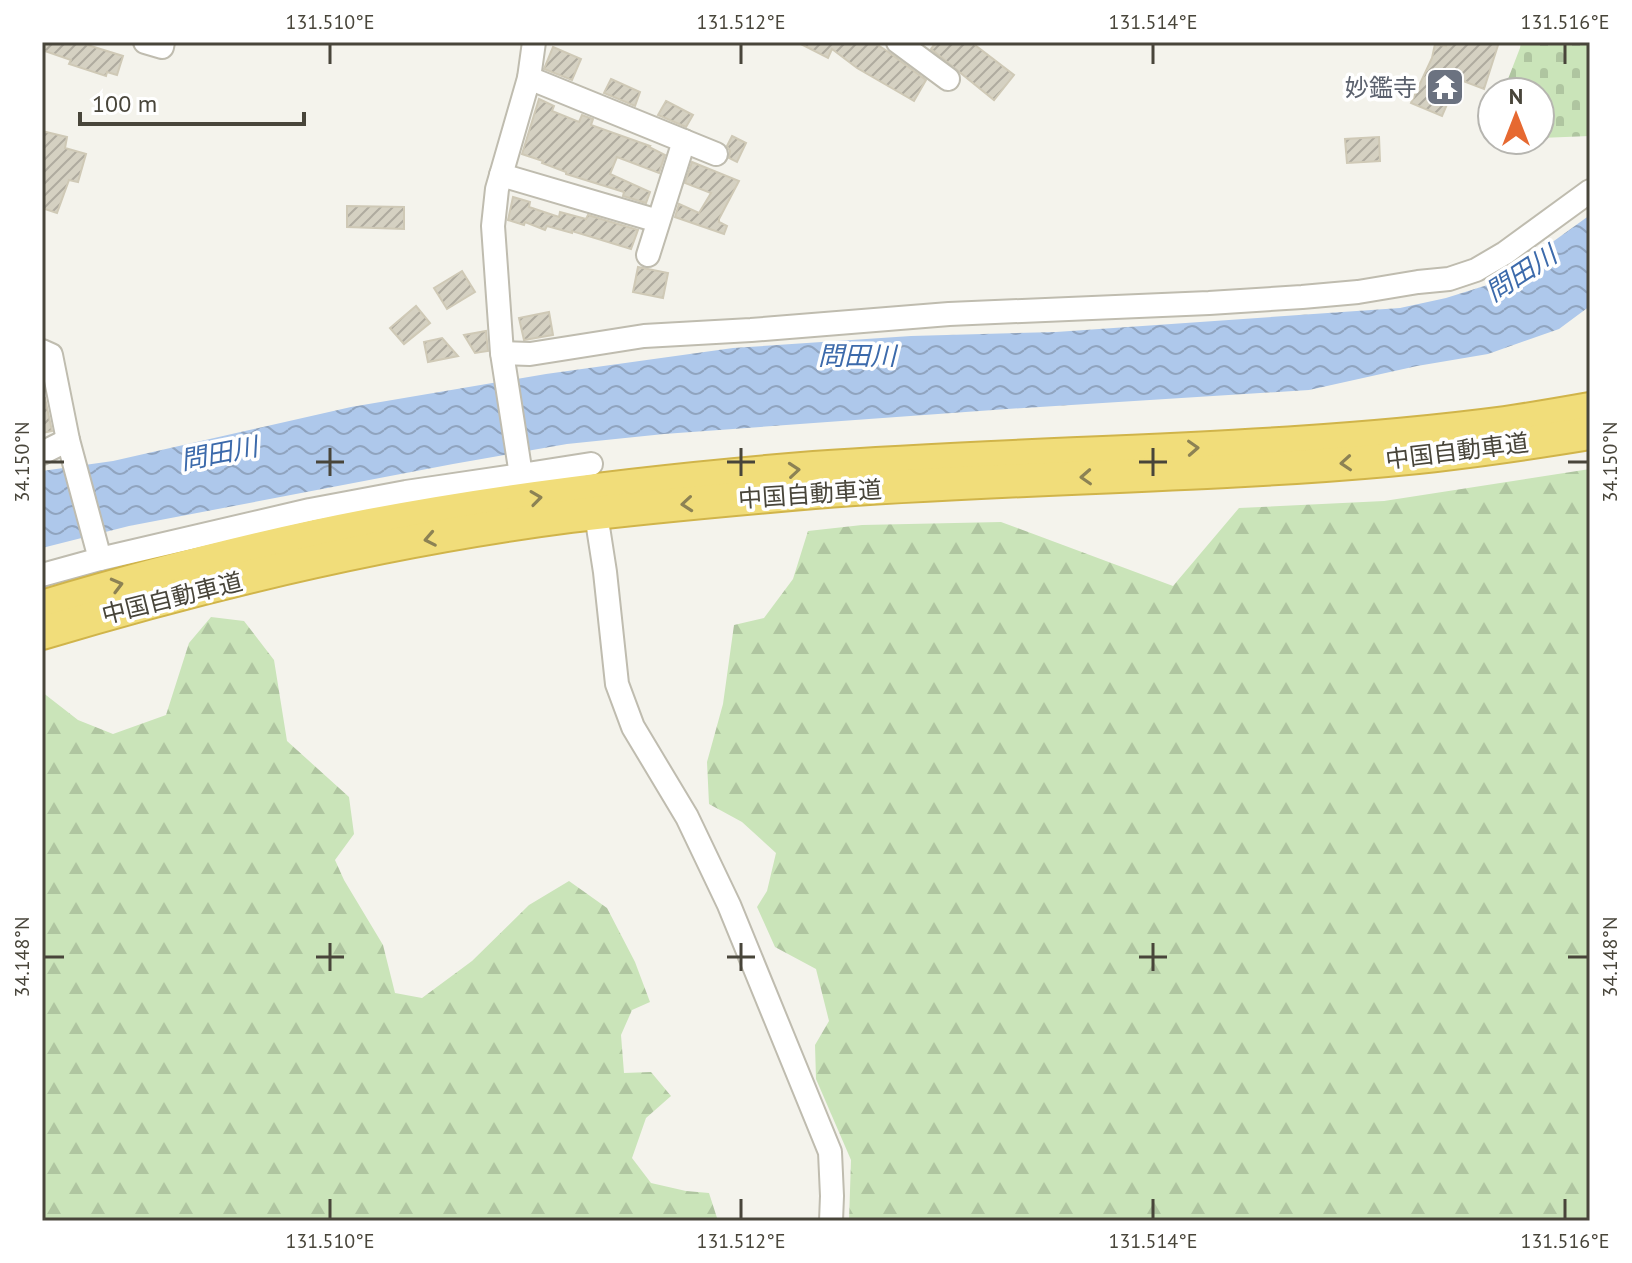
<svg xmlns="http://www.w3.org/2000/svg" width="1632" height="1263" font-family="'PT Sans','Noto Sans JP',sans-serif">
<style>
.forest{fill:url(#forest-firs)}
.cemetery{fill:url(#cemetery-stones)}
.water{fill:url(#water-waves)}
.building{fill:url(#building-hatch);stroke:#cfc9b6;stroke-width:2}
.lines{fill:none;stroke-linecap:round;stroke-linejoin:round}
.minor-casing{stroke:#bfbcaf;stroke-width:26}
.highway-casing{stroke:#d0b44a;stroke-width:36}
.minor{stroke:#fff;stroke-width:22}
.highway{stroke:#f1dd7a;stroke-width:32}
.oneway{stroke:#8c8254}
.ticks{fill:none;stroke:#48453a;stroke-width:3}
.labels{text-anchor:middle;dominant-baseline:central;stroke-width:7;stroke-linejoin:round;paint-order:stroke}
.worship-label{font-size:24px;fill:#5b616d;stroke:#fff;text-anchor:end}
.street-label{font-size:24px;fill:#48453a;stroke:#fff}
.water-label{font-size:26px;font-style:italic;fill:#3c6aab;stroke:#fff}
.neatline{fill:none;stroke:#48453a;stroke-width:3}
.ticks-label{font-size:20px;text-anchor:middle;fill:#48453a}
</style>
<defs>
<pattern id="forest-firs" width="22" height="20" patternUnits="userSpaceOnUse" patternTransform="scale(2)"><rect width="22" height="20" fill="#cae4b9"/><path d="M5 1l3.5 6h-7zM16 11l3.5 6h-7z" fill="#afc5a0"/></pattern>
<pattern id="cemetery-stones" width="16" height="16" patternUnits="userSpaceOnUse" patternTransform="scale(2)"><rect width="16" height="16" fill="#cae4b9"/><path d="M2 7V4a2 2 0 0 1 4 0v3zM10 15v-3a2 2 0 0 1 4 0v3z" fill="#afc5a0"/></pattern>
<pattern id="water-waves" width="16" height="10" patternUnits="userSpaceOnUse" patternTransform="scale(2)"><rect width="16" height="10" fill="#aec8eb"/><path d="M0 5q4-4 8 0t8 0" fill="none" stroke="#90a4bf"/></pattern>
<pattern id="building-hatch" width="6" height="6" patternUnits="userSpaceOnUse" patternTransform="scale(2)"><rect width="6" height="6" fill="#d5d1c2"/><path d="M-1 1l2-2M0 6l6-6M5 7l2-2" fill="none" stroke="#afab9f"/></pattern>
</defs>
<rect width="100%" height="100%" fill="#f4f3ec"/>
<g class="forest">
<path d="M1590,469V1221H849L851,1160L816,1079L815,1045L829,1021L816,969L775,947L757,907L767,891L776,853L742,822L709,804L707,762L723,704L734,625L764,618L793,579L808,531L862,525L1001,522L1173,586L1239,508L1384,501Z"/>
<path d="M211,617L244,621L274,660L287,741L349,797L354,834L335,860L344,880L383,945L395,993L422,998L472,961L529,905L569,881L607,908L635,962L650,1002L632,1010L621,1035L624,1073L651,1072L671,1096L646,1118L632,1158L651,1183L686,1191L709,1193L718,1221H42V692L78,720L113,734L166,715L189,643Z"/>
</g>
<path class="cemetery" d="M1521,42H1590V136L1540,138V92H1503L1520,48Z"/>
<path class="water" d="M1590,215V306L1559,329L1488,354L1417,366L1309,390L1007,409L664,434L567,444L453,464L129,526L42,548V471L113,461L351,407L546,374L733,348L911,336L1056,332L1400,308L1446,298L1497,282Z"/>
<g class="building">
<path d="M42,42H78L123,56L117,75L107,72L106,76L69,64L71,60L42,50Z"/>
<path d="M797,42H873L887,51L926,80L914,101L857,68L832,49L828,58Z"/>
<path d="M936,42H971L1014,75L994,100L931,49Z"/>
<path d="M1447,42H1499L1484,89L1458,79L1442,116L1411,103L1432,58L1435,44L1446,46Z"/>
<path d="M553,47L581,59L572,80L544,69Z"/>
<path d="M611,79L640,92L635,106L604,93Z"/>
<path d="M539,99L554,106L552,111L579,122L582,115L593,119L591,125L650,146L649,147L665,155L659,173L617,157L610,174L650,192L646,203L623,196L624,192L566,174V172L542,163L543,161L522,154Z"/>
<path d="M666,101L693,115L686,127L658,115Z"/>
<path d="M42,131L67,137L65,148L86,154L78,182L69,180L57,213L42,208Z"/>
<path d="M732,136L746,143L737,162L729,158L730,151L727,146Z"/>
<path d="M1379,137L1380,161L1347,163L1345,139Z"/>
<path d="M692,162L739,181L719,219V222L727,226L724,234L675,217L679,204L699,213L711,193L685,183Z"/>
<path d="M513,197L530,202L529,207L559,217L560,212L586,219L588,215L638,230L631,249L572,231V233L547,226L545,230L525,222L524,225L508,220Z"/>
<path d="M347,206L404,207V229L347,227Z"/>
<path d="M638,267L668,273L663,298L633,292Z"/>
<path d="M462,271L475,292L447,309L434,288Z"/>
<path d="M416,306L430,323L404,344L390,328Z"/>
<path d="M549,312L553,335L524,340L519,318Z"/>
<path d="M486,331L488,351L475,353L464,335Z"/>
<path d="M442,338L458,356L428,362L424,342Z"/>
<path d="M45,398L52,431L42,433V399Z"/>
</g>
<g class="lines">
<g class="minor-casing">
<g id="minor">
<path d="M145,42L162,47L163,42"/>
<path d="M534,42L529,78L497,189L493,226L502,353L521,475L591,464"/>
<path d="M898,42L948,79"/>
<path d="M529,78L716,154"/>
<path d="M501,175L658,221"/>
<path d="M648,255L684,141"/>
<path d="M42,351L51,355L68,440L100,559L42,575"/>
<path d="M502,353L530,354L644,336L751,330L949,314L1209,303L1302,297L1358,292L1418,282L1449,279L1476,270L1505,253L1590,191"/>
<path d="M42,453L68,440"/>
<path d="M598,527L605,572L617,684L633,727L687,817L729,905L830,1152L832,1196L831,1221"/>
<path d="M100,559L310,510L406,492L521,475"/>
</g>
</g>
<g class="highway-casing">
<g id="highway">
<path d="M42,607C150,575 260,546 370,525C517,497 665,480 814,468C1044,451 1276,453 1505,423C1533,419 1562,414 1590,409"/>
<path d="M42,633C215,581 392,539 571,516C652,506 733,499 814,492C1005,477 1197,477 1387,460C1455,454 1523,444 1590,433"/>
</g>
</g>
<use href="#minor" class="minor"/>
<use href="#highway" class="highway"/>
</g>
<defs><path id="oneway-chevron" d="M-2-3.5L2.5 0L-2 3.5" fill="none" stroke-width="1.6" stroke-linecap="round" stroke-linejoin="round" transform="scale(2)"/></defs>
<g class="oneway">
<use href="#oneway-chevron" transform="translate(1193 448) rotate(-3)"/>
<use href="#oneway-chevron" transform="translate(1346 463) rotate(176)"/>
<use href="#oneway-chevron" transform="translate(794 470) rotate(-5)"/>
<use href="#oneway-chevron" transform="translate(1086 477) rotate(177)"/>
<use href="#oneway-chevron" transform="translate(536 498) rotate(-8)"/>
<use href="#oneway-chevron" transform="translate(687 504) rotate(175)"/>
<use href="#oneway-chevron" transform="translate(430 539) rotate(169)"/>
<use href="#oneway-chevron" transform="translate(117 585) rotate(-15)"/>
</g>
<path class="ticks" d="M330,44V64M741,44V64M1153,44V64M1565,44V64M330,448V476M741,448V476M1153,448V476M44,462H64M316,462H344M727,462H755M1139,462H1167M1568,462H1588M330,943V971M741,943V971M1153,943V971M44,957H64M316,957H344M727,957H755M1139,957H1167M1568,957H1588M330,1199V1219M741,1199V1219M1153,1199V1219M1565,1199V1219"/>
<defs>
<g id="temple-square" transform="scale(2)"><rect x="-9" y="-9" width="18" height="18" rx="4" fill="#6b7280" stroke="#fff"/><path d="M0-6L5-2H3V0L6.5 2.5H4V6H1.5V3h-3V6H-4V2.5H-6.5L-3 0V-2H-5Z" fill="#fff"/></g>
</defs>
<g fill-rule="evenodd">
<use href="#temple-square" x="1445" y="87"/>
</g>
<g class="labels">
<g class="worship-label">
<text x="1417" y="87">妙鑑寺</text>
</g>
<g class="street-label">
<text transform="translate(1457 451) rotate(-7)">中国自動車道</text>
<text transform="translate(810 494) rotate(-4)">中国自動車道</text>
<text transform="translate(172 598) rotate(-14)">中国自動車道</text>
</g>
<g class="water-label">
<text transform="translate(1521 273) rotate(-33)">問田川</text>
<text x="857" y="355">問田川</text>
<text transform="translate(219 453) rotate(-11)">問田川</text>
</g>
</g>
<rect width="1632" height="1263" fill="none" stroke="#ffffff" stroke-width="88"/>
<g transform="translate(1516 116)"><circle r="38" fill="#ffffff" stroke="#b6b5b0" stroke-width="2"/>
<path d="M0-6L14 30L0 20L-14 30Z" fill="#e66931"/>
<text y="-12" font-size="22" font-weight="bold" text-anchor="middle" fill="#48453a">N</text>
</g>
<path d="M80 112v12h224v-12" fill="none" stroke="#48453a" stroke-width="4"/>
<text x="92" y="112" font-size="24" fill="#48453a" stroke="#ffffff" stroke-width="6" paint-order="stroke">100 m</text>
<rect x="44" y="44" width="1544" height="1175" class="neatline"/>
<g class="ticks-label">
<text x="330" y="29">131.510°E</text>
<text x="741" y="29">131.512°E</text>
<text x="1153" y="29">131.514°E</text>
<text x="1565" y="29">131.516°E</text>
<text transform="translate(22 462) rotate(-90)" y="7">34.150°N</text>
<text transform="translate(1610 462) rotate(-90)" y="7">34.150°N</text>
<text transform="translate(22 957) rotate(-90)" y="7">34.148°N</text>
<text transform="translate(1610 957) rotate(-90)" y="7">34.148°N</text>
<text x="330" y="1248">131.510°E</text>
<text x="741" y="1248">131.512°E</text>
<text x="1153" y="1248">131.514°E</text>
<text x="1565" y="1248">131.516°E</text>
</g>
</svg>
